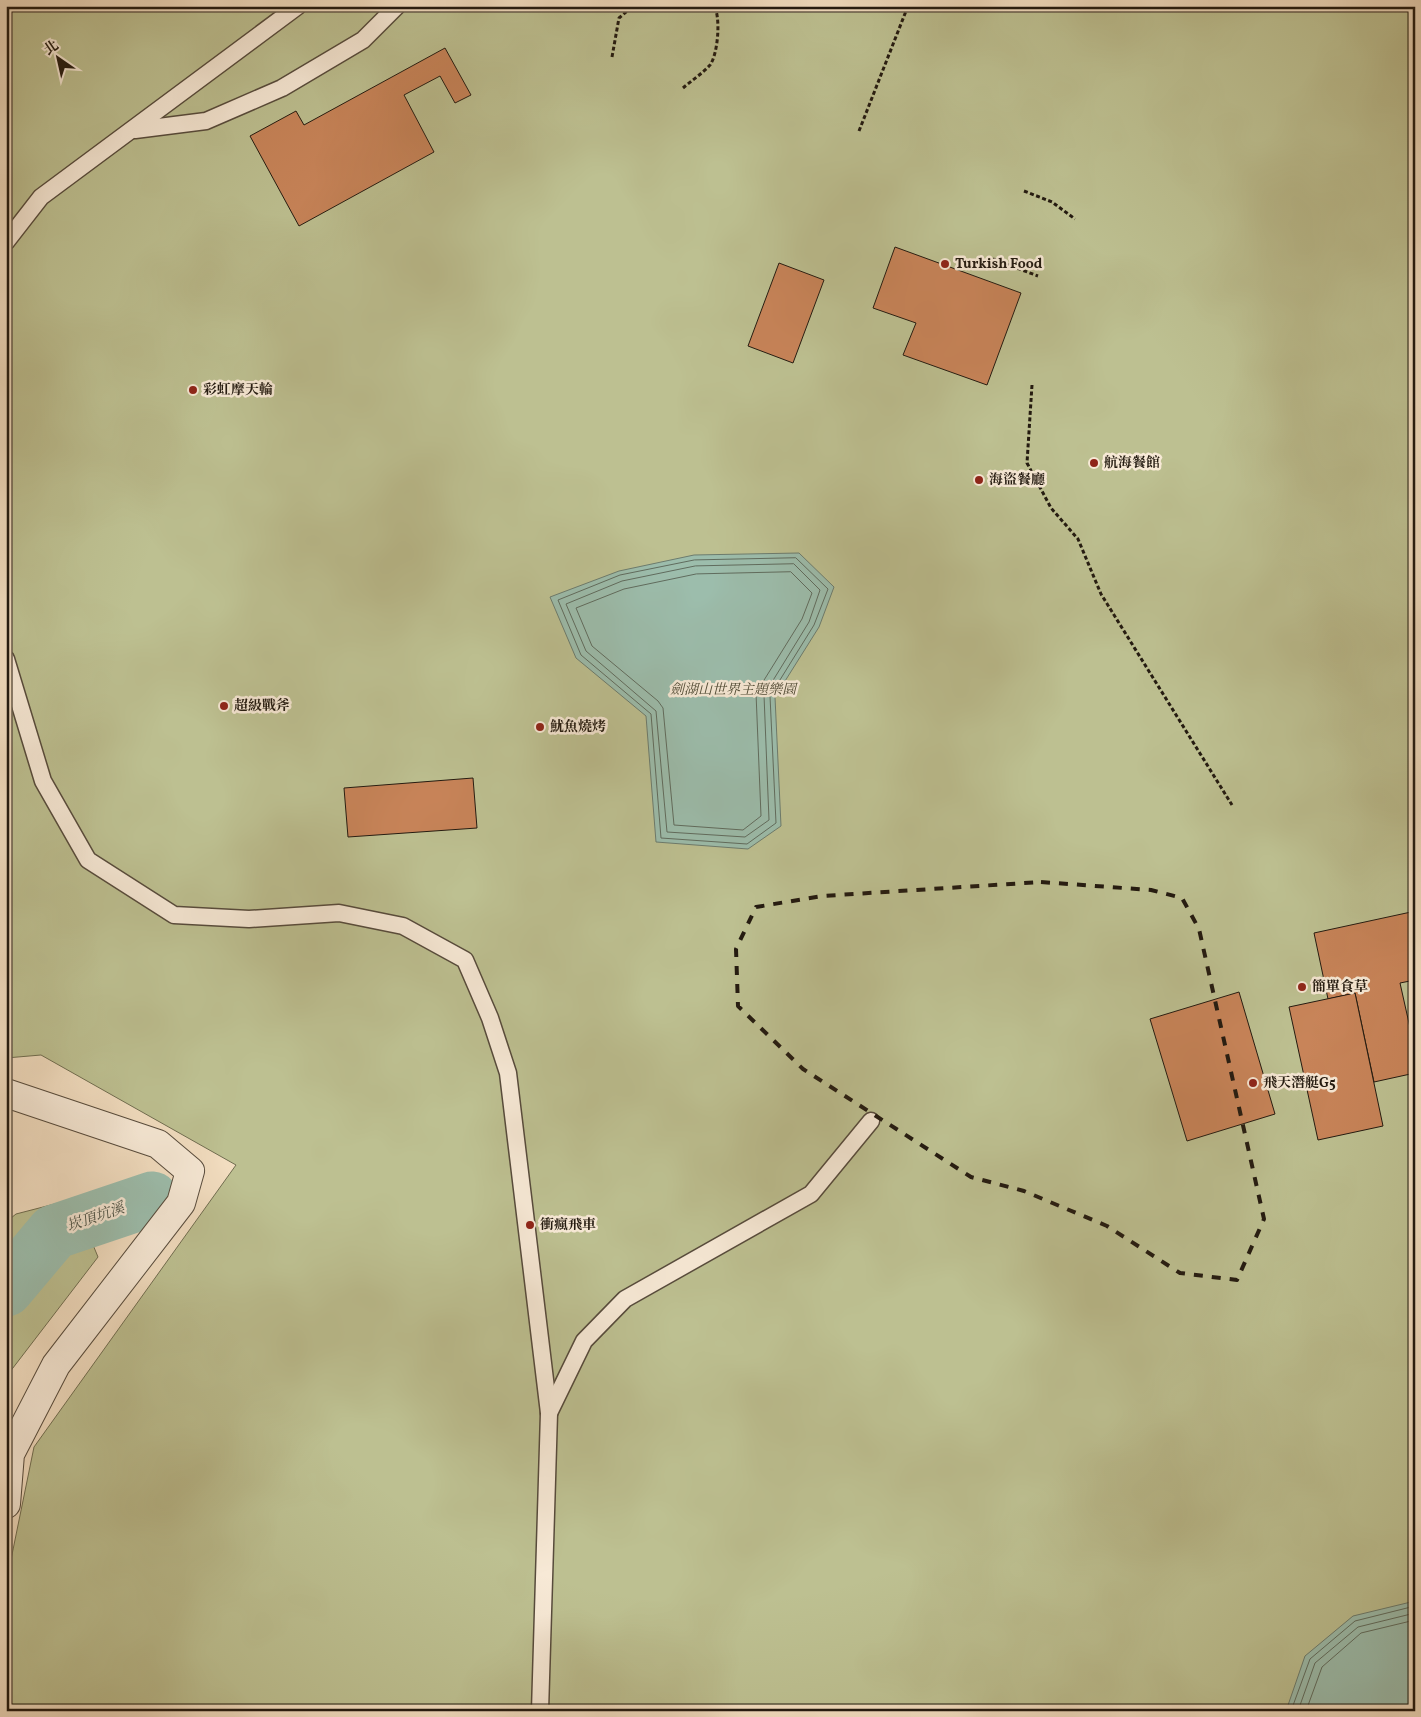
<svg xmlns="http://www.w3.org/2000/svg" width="1421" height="1717" font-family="Vollkorn,'Noto Serif TC',serif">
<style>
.green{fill:#bdc091;stroke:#706d50}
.water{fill:#9cbdac;stroke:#6c7c6e}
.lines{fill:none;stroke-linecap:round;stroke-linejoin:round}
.shore{stroke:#606c5e;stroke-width:1}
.river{stroke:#9cbdac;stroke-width:55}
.building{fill:#c88459;stroke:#231a10}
.lane-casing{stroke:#574b3c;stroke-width:19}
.street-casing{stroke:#574b3c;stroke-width:30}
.path{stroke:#231a10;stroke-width:3;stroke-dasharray:4 2.5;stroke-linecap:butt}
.lane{stroke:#f7e9d6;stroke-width:16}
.street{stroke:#f7e9d6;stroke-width:28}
.rail{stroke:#231a10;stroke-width:4;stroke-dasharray:9 9;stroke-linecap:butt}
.poi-dot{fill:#8f2418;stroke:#f7e9d6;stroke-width:2}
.labels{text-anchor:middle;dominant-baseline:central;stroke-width:5;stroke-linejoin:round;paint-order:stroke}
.poi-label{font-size:14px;font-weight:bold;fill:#231a10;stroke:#f7e9d6;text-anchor:start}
.park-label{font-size:14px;font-style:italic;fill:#514c37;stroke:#f7e9d6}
.water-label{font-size:15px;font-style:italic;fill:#4d5347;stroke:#f7e9d6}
</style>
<rect width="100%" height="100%" fill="#f2ddc0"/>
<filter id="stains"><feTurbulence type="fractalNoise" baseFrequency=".004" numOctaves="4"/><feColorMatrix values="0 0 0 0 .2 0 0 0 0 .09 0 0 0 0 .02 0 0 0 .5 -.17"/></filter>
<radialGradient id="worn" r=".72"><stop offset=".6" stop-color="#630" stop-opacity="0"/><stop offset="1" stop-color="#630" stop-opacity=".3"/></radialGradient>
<g class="green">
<path d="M6,6H1415V1711H6V1584L34,1447L236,1165L41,1055L6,1058Z"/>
<path d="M74,1199L98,1257L6,1377V1222L16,1214Z"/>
</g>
<g class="water">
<path d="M799,553L834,587L819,627L775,697L781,826L748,849L656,842L646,716L576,658L550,597L619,571L694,555Z"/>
<path d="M1415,1601V1711H1286L1305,1656L1353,1616Z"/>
</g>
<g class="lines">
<g class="shore">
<path d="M796,558L828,589L814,625L770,696L776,823L747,844L661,838L651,714L581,655L558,600L620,575L694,560Z"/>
<path d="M794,564L820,590L809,622L764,695L769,820L745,837L667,832L656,711L586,651L566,604L622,581L695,566Z"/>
<path d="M791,572L812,593L802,619L756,693L761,816L743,830L674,825L663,708L658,701L592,646L576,608L624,589L696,574Z"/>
<path d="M1291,1711L1310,1659L1355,1621L1415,1606"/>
<path d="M1298,1711L1315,1663L1358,1627L1415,1613"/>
<path d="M1306,1711L1322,1667L1361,1633L1415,1620"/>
</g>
<path class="river" d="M6,1289L54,1232L152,1199"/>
</g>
<g class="building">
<path d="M445,48L471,95L455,103L440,76L404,95L434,152L299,226L250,136L296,111L304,125Z"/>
<path d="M895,247L1021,293L987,385L903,355L916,323L873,308Z"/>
<path d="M779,263L824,280L793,363L748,346Z"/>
<path d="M473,778L477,828L348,837L344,788Z"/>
<path d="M1411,912L1415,931V980L1400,983L1415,1050V1073L1374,1082L1355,993L1328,999L1314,933Z"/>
<path d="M1239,992L1275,1114L1187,1141L1150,1019Z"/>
<path d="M1355,993L1383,1126L1318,1140L1289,1007Z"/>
</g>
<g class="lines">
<g class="lane-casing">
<g id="lane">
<path d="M135,130L206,121L282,88L363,40L397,6"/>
<path d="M6,242L41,197L298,6"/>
<path d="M6,659L43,781L88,860L174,915L249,919L339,913L403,926L465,960L490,1018L508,1073L549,1413L540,1711"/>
<path d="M549,1413L584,1341L625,1299L811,1194L871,1121"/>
</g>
</g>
<g class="street-casing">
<path id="street" d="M6,1093L158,1144L190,1171L181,1203L56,1365L10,1454L6,1504"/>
</g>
<g class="path">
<path d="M612,57L619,18L633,6"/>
<path d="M683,88C691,81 703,73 710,65C718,54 721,17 714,6"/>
<path d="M859,131L908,6"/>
<path d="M1024,191L1052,202L1075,219"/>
<path d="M993,259L1038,276"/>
<path d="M1032,385L1027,463L1051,508L1078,539L1101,594L1232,805"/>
</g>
<use href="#lane" class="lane"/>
<use href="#street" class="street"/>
<path class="rail" d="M1041,882L1151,890L1182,898L1199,929L1264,1219L1237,1280L1180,1273L1107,1226L1024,1191L971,1177L803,1069L738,1006L736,949L756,907L822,896Z"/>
</g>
<g class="poi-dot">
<circle cx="945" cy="264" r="5"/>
<circle cx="193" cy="390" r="5"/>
<circle cx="1094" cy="463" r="5"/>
<circle cx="979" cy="480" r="5"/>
<circle cx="224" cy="706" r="5"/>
<circle cx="540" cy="727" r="5"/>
<circle cx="1302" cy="987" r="5"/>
<circle cx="1253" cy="1083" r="5"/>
<circle cx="530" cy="1225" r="5"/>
</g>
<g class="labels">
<g class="poi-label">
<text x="955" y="264">Turkish Food</text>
<text x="203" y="390">彩虹摩天輪</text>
<text x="1104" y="463">航海餐館</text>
<text x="989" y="480">海盜餐廳</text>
<text x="234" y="706">超級戰斧</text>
<text x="550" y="727">魷魚燒烤</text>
<text x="1312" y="987">簡單食草</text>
<text x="1263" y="1083">飛天潛艇G5</text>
<text x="540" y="1225">衝瘋飛車</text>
</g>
<g class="park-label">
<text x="733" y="690">劍湖山世界主題樂園</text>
</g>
<g class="water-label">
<text transform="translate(96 1218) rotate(-19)">崁頂坑溪</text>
</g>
</g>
<rect width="1421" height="1717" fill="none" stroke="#f2ddc0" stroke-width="25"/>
<rect x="8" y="8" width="1406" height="1702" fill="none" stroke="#231a10" stroke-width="2.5"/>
<rect x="12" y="12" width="1396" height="1692" fill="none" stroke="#231a10"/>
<g transform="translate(58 58) rotate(326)" stroke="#f7e9d6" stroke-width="4" paint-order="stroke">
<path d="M0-4L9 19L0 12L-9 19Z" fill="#231a10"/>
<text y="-8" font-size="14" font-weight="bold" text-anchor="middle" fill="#231a10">北</text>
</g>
<rect width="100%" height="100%" filter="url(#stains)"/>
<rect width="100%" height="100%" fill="url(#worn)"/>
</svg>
